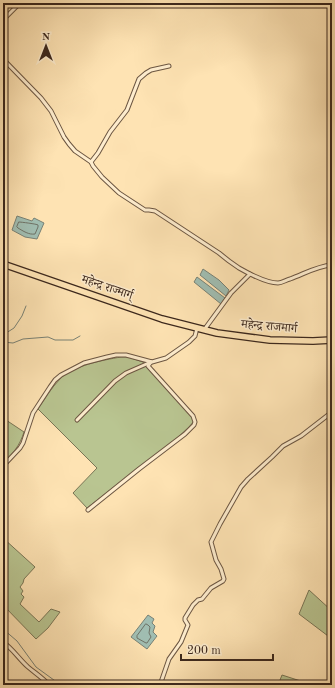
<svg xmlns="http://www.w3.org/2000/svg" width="335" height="688" font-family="'Old Standard TT','Noto Serif Devanagari',serif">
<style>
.green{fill:#b9c591;stroke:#7a7656}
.water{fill:#a0bdb1;stroke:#788175}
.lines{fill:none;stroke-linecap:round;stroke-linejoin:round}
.shore{stroke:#6e7266;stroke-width:1}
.stream{stroke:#788175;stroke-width:1}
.canal{stroke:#a0bdb1;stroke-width:3}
.street-casing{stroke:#6c5642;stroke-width:5}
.highway-casing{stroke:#3b271c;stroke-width:8}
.street{stroke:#feedce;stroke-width:3}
.highway{stroke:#fee3b3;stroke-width:5.5}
.labels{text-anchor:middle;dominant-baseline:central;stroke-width:3;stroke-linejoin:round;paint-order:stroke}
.street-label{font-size:12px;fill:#3b271c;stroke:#feedce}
</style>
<rect width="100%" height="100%" fill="#fee3b3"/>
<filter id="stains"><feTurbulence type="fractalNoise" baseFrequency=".005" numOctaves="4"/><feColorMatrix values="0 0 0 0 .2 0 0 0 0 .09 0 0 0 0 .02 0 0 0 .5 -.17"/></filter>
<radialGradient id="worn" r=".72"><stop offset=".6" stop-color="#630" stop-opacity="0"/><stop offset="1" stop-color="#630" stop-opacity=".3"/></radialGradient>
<g class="green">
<path d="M121,357H128L143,362L147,367L191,416L194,421L189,427L177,438L87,508L73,493L97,468L38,409C45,399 51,388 60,379C72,366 103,360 121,357Z"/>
<path d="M3,418L24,432C20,445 13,454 3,463Z"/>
<path d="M3,538L35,567L24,579L23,583L20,587L23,591L21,594L24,597L20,604L39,622L51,609L60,612L48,628L36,639L3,605Z"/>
<path d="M309,590L332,611V639L299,614Z"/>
<path d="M282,675L313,685H278Z"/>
</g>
<g class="water">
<path d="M17,216L32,221L34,218L44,223L37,239L25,237L12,230Z"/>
<path d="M203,269L219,280L229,290L226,296L200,275Z"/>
<path d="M197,277L225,298L221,304L194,282Z"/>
<path d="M148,615L154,619L152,623L155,626L153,632L157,636L147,649L131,637Z"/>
</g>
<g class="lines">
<g class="shore">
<path d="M19,222C21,222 37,224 38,225V227L35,234C29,235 23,231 18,228L17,227Z"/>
<path d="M146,624L148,625L150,627L149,633L151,637L147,643H146L137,638V636Z"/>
</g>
<g class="stream">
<path d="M3,335L14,328L22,316L26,306"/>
<path d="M3,342L13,343L23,339L48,337L55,340H73L80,336"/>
<path d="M3,629L17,641L36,667L58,683L59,685"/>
</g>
<path class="canal" d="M3,684L6,685"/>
<g class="street-casing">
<g id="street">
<path d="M3,20L20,3"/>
<path d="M3,59L41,98L51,111L64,137L69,144L75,151L91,162L93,166L102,177L119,193L145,210H149L155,211L219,253L229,261L239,268L250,274"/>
<path d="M91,162L98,153L110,132L127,110L139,79L146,73L151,70L169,66"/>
<path d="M204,330L231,293L250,274C259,278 268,283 278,283C282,283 286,280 290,279C304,274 317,266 332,265"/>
<path d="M77,420L115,381L126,373L151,362"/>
<path d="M3,466L20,448L23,443L33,413L50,387L55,380L61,375L84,363L107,357L116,355H126L152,362L166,358L189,342L195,336L197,328"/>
<path d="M88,510L139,469L185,434L194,425L195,422L193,416L148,366L151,362"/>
<path d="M3,642C13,649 19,659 28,667C35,673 43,678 49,685"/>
<path d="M160,685L169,659L181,642L188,625L185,620V618L193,605L198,600L202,599L211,588L223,581L224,579L221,569L216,560L211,542L220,524L241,487L248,479L272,457L283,446L301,436L332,412"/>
</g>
</g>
<g class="highway-casing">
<path id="highway" d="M3,264L162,319L217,333L270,340L313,341L332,340"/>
</g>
<use href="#street" class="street"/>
<use href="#highway" class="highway"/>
</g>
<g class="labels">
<g class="street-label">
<text transform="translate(107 288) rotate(19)">महेन्द्र राज्मार्ग्</text>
<text transform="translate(269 327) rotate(5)">महेन्द्र राजमार्ग</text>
</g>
</g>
<rect width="335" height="688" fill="none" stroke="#fee3b3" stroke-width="16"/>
<rect x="4" y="4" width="327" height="680" fill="none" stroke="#3b271c" stroke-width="2"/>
<rect x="8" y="8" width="319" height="672" fill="none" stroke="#3b271c"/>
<g transform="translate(46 46)" stroke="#feedce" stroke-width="3" paint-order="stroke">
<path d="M0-3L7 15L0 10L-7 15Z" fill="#3b271c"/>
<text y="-6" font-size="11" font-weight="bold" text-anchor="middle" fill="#3b271c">N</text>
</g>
<path d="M181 654v6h92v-6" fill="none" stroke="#3b271c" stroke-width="2"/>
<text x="187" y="654" font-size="12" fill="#3b271c" stroke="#feedce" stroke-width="3" paint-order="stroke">200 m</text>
<rect width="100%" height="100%" filter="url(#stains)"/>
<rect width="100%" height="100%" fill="url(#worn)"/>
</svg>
